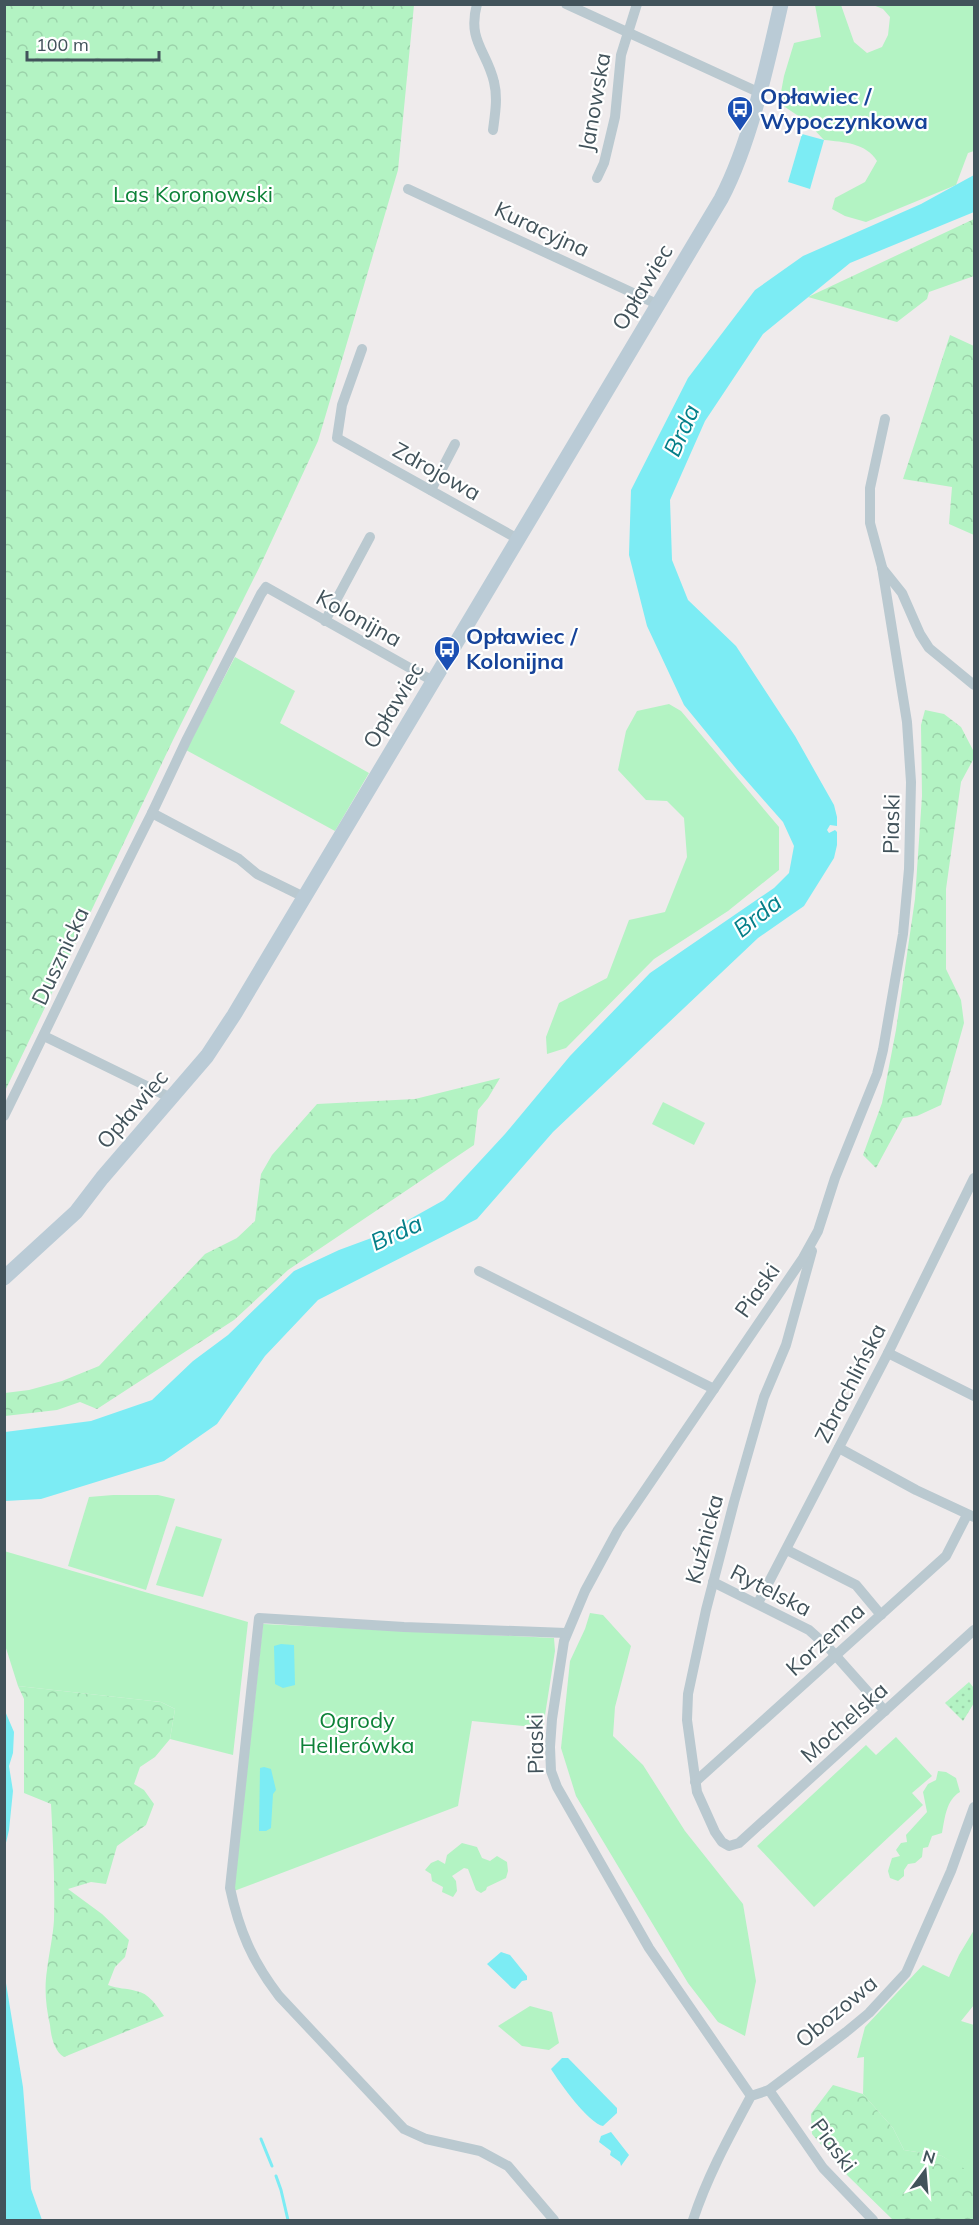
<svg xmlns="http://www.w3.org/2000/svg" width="979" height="2225" font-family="Mulish,sans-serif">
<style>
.green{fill:#b3f3c3}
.forest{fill:url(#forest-crowns)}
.park{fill:url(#park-dots)}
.water{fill:#7cecf4}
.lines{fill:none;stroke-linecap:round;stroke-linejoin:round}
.stream{stroke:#7cecf4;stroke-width:3}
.street{stroke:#bac9d0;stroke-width:10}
.secondary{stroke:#bacbd6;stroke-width:15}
.labels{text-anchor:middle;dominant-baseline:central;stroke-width:4.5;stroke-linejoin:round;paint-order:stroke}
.transit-label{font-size:22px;font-weight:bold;fill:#164399;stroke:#fff;text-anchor:start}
.street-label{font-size:22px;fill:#42535b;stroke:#fff}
.park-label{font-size:22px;fill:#0d8238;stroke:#fff}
.water-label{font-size:24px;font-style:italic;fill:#047e88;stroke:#fff}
</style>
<defs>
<pattern id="forest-crowns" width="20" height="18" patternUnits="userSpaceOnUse" patternTransform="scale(1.5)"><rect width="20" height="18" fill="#b3f3c3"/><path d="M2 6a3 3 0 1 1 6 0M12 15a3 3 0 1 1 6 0" fill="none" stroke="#9bd2aa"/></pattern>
<pattern id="park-dots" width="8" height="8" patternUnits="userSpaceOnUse" patternTransform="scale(1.5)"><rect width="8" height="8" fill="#b3f3c3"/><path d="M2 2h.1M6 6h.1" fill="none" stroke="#9bd2aa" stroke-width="1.8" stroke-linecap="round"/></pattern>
</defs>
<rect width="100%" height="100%" fill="#efebec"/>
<g class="green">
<path d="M815,5H841L854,42L867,53L882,47L888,35L890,17L883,9L873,5H974V151L968,153L956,185L866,222L845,216L832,209L835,198L865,182L877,161C866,143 844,142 824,140L806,121L779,103L784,76L794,43L821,37Z"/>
<path d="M235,657L295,691L280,723L369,773L335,831L186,750Z"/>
<path d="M669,704L681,711L779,827V870L728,911L654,959L566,1048L547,1054L546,1037L559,1003L607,978L629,920L665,912L687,857L684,818L667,801L646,800L618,770L626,731L637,711Z"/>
<path d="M663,1102L705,1123L694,1145L652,1124Z"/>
<path d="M113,1495H158L175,1499L146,1590L68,1566L89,1497Z"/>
<path d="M176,1526L222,1539L203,1597L156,1585Z"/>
<path d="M4,1551L248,1622L233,1755L170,1739L175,1709L161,1702L18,1686L5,1645Z"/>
<path d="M590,1613L603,1615L631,1646L615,1707L613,1736L643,1765L685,1831L743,1904L756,1981L745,2036L718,2022L688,1983L576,1796L561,1748L570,1661L585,1629Z"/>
<path d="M263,1624L554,1638L555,1651L543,1728L472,1721L458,1806L234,1891Z"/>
<path d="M896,1737L932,1776L912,1793L923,1805L814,1907L757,1846L866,1745L876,1755Z"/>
<path d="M938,1771L946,1772L956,1778L960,1792C946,1800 945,1818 942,1833L932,1836L928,1847L923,1848L922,1857L915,1863L908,1864L904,1870V1876L898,1881L890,1878L888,1871L892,1858L900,1856L896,1850L901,1843L907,1842L906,1835L927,1812L923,1792L928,1784L936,1780Z"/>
<path d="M462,1843L477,1847L482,1858L490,1861L497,1856L507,1862L508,1871L506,1878L487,1887L486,1890L481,1893L476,1890L468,1869L464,1868L452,1876L456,1881L457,1891L453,1897L442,1892L443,1887L432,1881L431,1874L425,1870L431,1863L438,1860L445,1864L447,1855Z"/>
<path d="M974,1930V2005L961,2021L974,2025V2174L972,2175L942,2156L904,2150L893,2128L863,2094L864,2057L857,2058L865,2027L923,1965L949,1977L959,1955Z"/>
<path d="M530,2006L552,2012L559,2043L549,2050L522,2046L498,2026Z"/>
</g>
<g class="forest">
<path d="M5,4L414,5L398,170L318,441L260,566L173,740L5,1091Z"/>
<path d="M974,219V276L929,292L927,299L897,322L808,297Z"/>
<path d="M950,335L974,346V535L949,524L952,487L903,479Z"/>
<path d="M925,710L944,714L961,727L974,752V758L961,782L946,889V969L961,1000L964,1023L941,1105L917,1116L903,1118L876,1168L863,1155L882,1103L896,1030L915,899L922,796L921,725Z"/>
<path d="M500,1078L488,1098L478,1110L474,1145L288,1270L234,1320L97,1409L80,1402L57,1410L5,1416V1393L29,1390L62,1381L99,1366L205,1254L237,1238L255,1221L261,1174L272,1155L317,1104L415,1099Z"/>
<path d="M18,1686L161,1702L175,1709L170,1739L155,1757L140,1767L134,1784L144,1790L154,1804L146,1825L117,1846L106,1884L91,1882L68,1889L102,1914L129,1940L125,1957L115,1967L108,1985C118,1989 126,1988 136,1991C149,1993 157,2006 164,2016L64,2057C54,2051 51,2036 50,2025C46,2007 44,1989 47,1970C49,1953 53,1937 54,1920C55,1881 53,1843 51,1804L24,1793V1699Z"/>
<path d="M833,2085L863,2094L893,2128L904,2150L942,2156L974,2174V2220H893L848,2176L812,2134L811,2114Z"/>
</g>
<path class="park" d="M969,1682L974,1688V1703L963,1721L945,1703Z"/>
<g class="water">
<path d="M802,134L824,140L810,189L788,182Z"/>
<path d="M974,175V212L850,263L763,334L705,421L670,500L672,560L688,600L736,646L795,736L834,805L837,817V826L830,825L827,830L829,833L835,830L837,832V845L834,858L804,906L758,938L553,1132L477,1219L318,1300L265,1356L217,1424L164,1461L41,1499L5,1501V1432L91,1421L152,1400L193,1361L228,1335L294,1271L339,1250L385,1233L444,1200L505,1134L570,1056L650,973L774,888L789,873L794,846L783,822L738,771L684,705L647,626L629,555L631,490L688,378L755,290L803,256L921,204Z"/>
<path d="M281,1644L294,1645L295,1685L283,1688L275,1684L274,1646Z"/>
<path d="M5,1711L14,1732L13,1753L9,1766L13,1791L9,1830L5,1847Z"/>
<path d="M264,1767L271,1769L276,1790L273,1794L271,1828L266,1831H259L260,1768Z"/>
<path d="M501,1952L510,1955L527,1976V1980L522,1981L515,1989L512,1988L487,1964Z"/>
<path d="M4,1971L23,2087L31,2189L42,2220H5Z"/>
<path d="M562,2058H568L617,2108V2113L603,2126C589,2124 559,2082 551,2069Z"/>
<path d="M611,2132L629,2155L621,2166L620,2162L610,2155L611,2151L599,2142L601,2136Z"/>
</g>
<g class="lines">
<g class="stream">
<path d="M261,2139L272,2166"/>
<path d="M276,2176L281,2190L288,2220"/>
</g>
<g class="street">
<path d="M477,4C467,41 487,51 494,82C498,98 495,114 493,130"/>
<path d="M566,4L758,92"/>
<path d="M597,178L604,163L615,117L621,55L637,4"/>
<path d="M408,189L659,305"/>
<path d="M362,349L342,405L337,438L518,539"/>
<path d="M431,490L455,444"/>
<path d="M882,568L902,593L920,634L929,648L974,685"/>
<path d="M325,621L370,537"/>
<path d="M304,897L257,874L239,859L152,813L187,739L261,594L266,587L433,681"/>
<path d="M44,1036L171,1098"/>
<path d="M4,1116C54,1015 101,913 152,813"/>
<path d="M812,1251L786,1345L764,1397L734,1502L706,1610L688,1694L687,1720L697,1792L715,1832L722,1842L729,1846L739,1843L974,1630"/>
<path d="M479,1271L714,1389"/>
<path d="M888,1353L974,1396"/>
<path d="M839,1448L916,1490L974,1517"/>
<path d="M787,1550L856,1585L881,1615"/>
<path d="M713,1582L809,1630L828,1647L885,1711"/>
<path d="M758,1603L888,1353L974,1178"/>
<path d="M695,1782L946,1556L967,1515"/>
<path d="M769,2090L823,2168L873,2220"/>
<path d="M751,2096L649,1948L557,1787L551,1771L550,1747L552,1719L564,1641L585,1591L618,1530L803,1258L818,1231L835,1178L877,1074L883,1050L903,934L909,869L911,782L907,722L882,567L870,523V488L885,419"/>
<path d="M554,2220L508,2166L480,2151L426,2139L404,2129L279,1996C252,1961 239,1930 230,1888L259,1618L404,1627L566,1633"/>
<path d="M693,2220C707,2177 729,2137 751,2096L769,2090L846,2032L869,2013L906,1973L951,1871L974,1807"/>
</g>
<path class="secondary" d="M4,1278L76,1212L102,1178L207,1056L234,1015L721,199C750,144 767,66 781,4"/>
</g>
<defs>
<g id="bus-pin" transform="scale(1.35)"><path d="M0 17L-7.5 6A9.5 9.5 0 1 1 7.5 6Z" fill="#1a4fb4" stroke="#fff"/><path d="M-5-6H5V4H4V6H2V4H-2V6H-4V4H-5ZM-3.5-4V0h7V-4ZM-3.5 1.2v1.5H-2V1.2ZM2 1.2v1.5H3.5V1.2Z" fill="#fff"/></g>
</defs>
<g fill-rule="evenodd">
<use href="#bus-pin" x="740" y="109"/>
<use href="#bus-pin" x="447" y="649"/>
</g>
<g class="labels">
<g class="transit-label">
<text x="760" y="96">Opławiec /<tspan x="760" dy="25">Wypoczynkowa</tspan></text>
<text x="466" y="636">Opławiec /<tspan x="466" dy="25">Kolonijna</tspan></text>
</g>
<g class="street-label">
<text transform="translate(594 102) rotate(-80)">Janowska</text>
<text transform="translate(542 229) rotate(25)">Kuracyjna</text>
<text transform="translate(642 287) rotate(-59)">Opławiec</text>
<text transform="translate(437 471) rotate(29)">Zdrojowa</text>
<text transform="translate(359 618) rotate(29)">Kolonijna</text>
<text transform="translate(393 705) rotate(-59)">Opławiec</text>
<text transform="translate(891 824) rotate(-89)">Piaski</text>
<text transform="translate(60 956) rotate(-65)">Dusznicka</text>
<text transform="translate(132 1109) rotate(-49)">Opławiec</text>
<text transform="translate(757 1290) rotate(-55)">Piaski</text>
<text transform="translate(850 1383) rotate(-63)">Zbrachlińska</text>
<text transform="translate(704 1539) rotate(-75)">Kuźnicka</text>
<text transform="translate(771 1590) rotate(27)">Rytelska</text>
<text transform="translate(825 1639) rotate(-42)">Korzenna</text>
<text transform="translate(844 1722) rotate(-42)">Mochelska</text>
<text transform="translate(535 1744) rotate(-91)">Piaski</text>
<text transform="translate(836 2011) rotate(-40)">Obozowa</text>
<text transform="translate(834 2145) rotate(53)">Piaski</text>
</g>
<g class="park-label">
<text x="193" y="194">Las Koronowski</text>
<text x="357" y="1720">Ogrody<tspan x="357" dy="25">Hellerówka</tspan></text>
</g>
<g class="water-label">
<text transform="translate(681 430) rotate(-66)">Brda</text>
<text transform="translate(757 915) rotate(-38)">Brda</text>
<text transform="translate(396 1232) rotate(-24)">Brda</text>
</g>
</g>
<rect width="979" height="2225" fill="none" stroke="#42535b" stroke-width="12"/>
<g transform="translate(925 2171) rotate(16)" stroke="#ffffff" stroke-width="4.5" paint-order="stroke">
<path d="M0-4.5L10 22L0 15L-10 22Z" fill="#42535b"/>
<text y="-9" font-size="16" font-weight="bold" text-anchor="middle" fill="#42535b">N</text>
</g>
<path d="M27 51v9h132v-9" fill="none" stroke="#42535b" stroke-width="3"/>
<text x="36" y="51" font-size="18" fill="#42535b" stroke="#ffffff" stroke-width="4.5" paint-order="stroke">100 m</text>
</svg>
